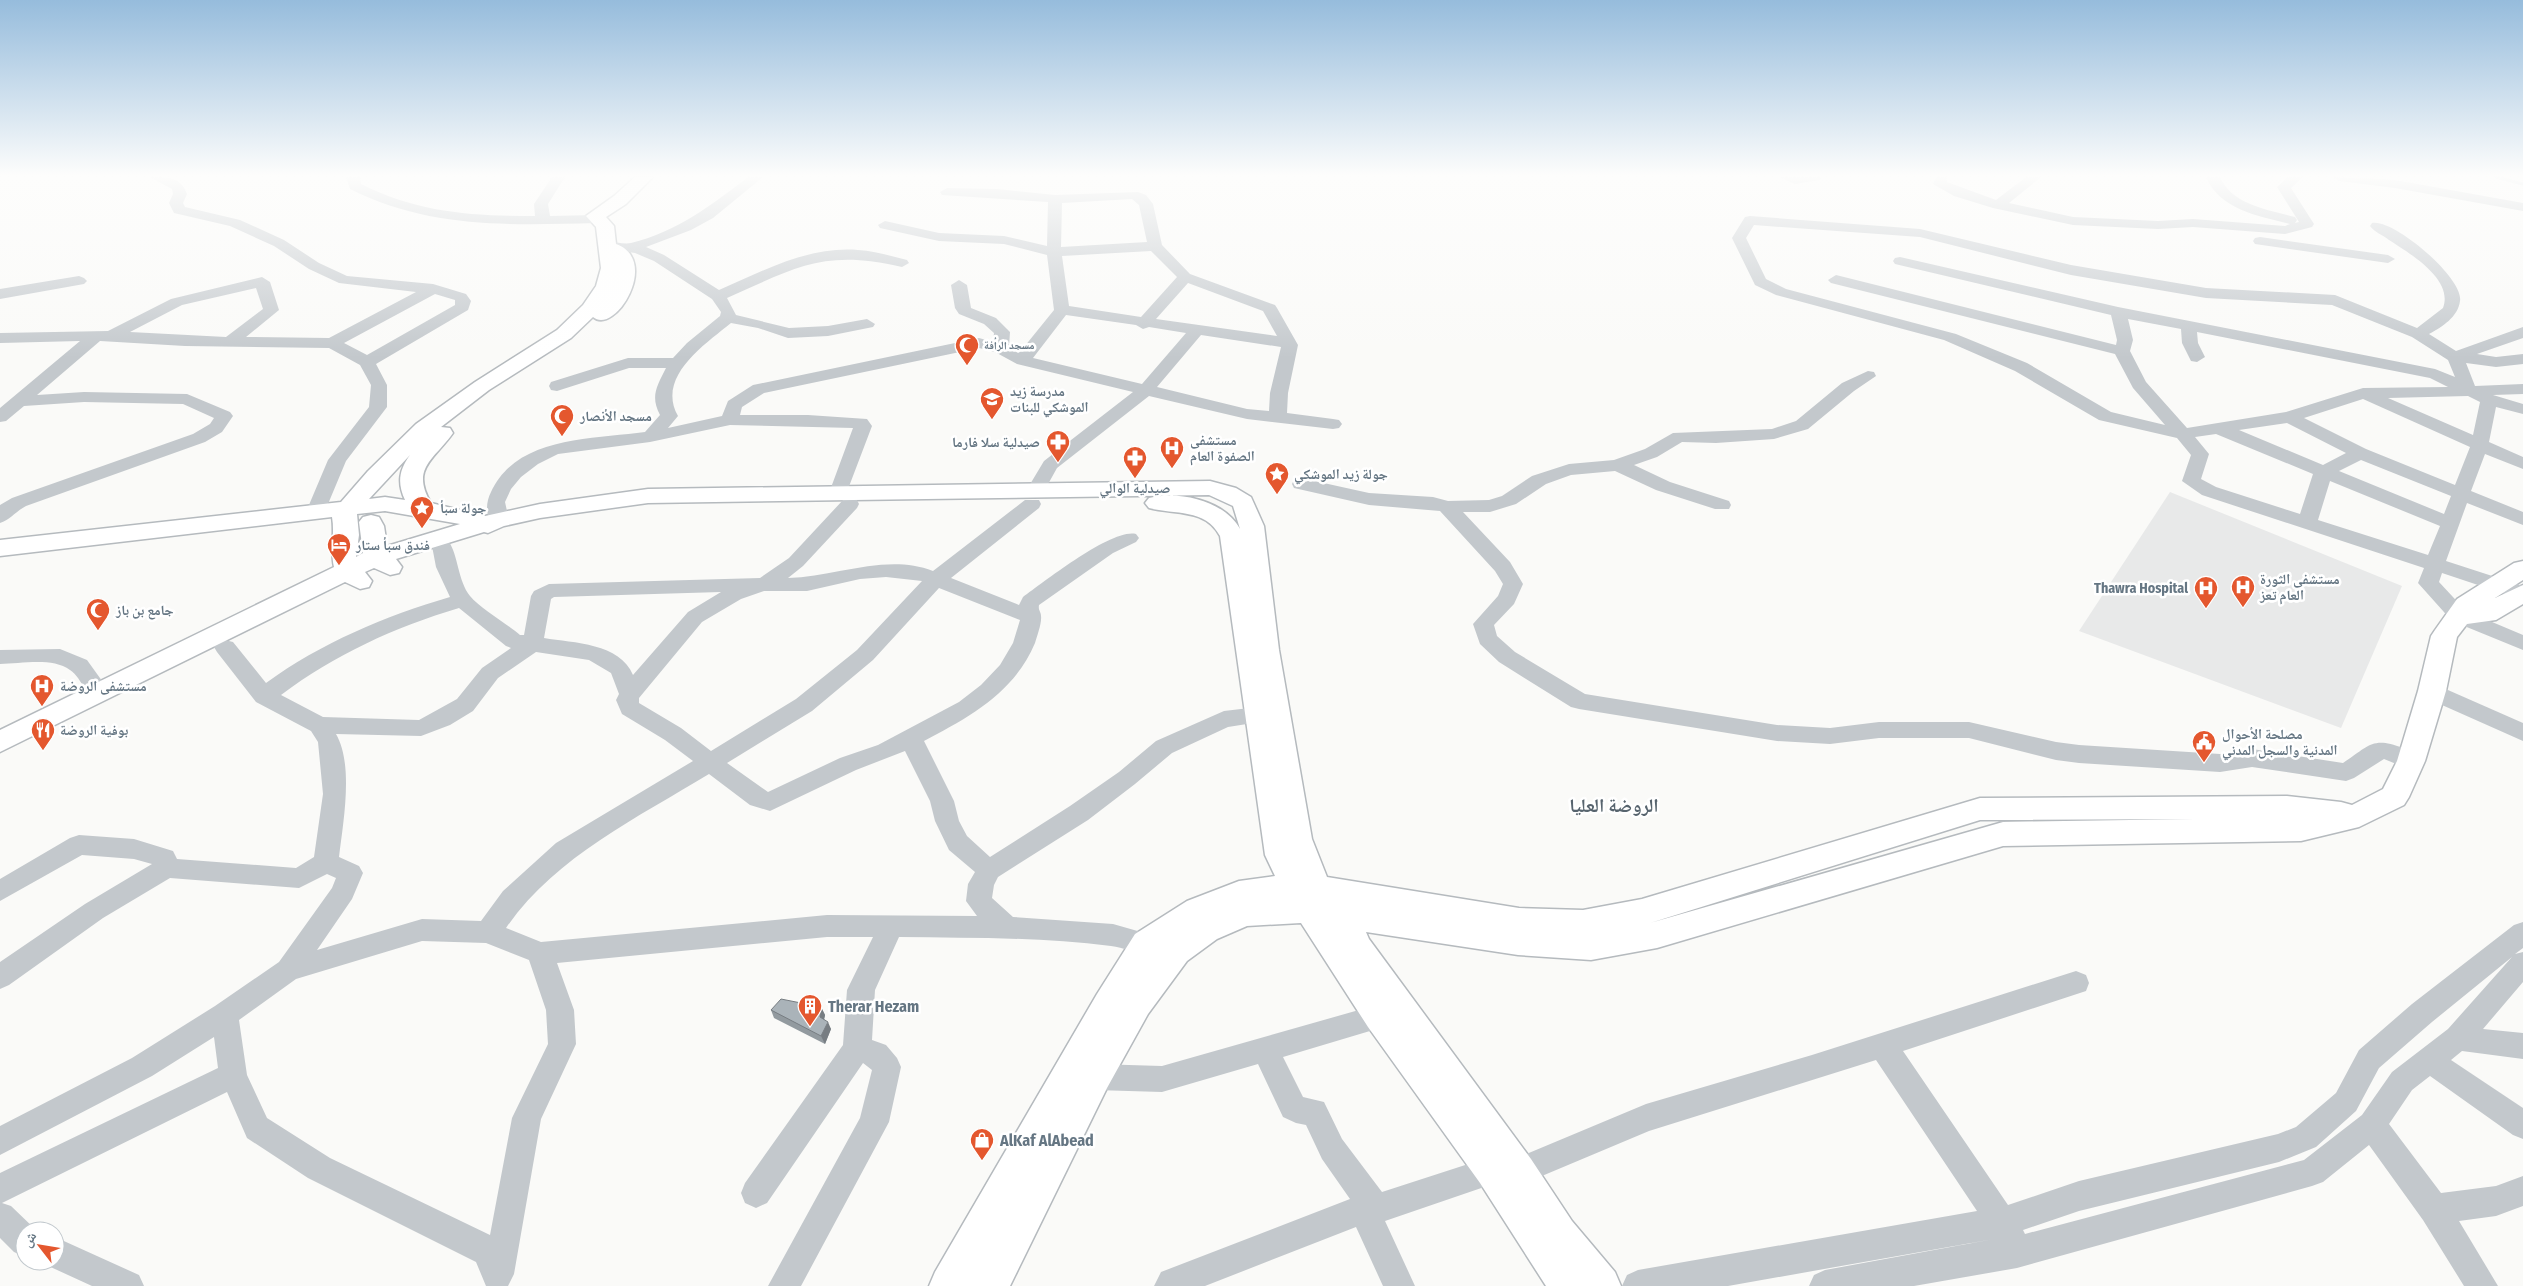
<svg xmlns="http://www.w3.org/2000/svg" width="2523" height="1286" font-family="'Fira Sans Condensed','Noto Naskh Arabic',sans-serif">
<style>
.built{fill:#e8e9e9}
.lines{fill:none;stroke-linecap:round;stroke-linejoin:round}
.stream{stroke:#bbc7cb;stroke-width:3}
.major-casing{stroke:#b5babe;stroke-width:3}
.minor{fill:#c3c8cc;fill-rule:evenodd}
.major{fill:#fff;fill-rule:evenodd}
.wall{fill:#929a9f}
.shaded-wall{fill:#777d82}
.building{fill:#aab3b9;stroke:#777d82}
.labels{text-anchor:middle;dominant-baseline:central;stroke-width:5;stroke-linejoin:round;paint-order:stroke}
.far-poi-label{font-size:11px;font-weight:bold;fill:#657683;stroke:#fff;text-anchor:start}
.poi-label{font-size:14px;font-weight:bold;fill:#657683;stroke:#fff;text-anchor:start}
.near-poi-label{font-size:16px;font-weight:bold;fill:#657683;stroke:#fff;text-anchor:start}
.district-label{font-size:19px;font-weight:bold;fill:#57646e;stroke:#fff}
</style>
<rect width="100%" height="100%" fill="#fafaf8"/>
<path class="built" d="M2170,492L2402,586L2341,728L2079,631Z"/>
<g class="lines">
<path class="stream" d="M2496,177L2523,184"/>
<g class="major-casing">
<path id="major" d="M635,177H653L626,204L606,217L614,226L616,244C661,260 615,336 593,317L571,338L489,390L441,427L450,428L453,433C435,459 410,468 431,503L485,516L540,504L648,489L1210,481L1236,488L1251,497L1264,526L1279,650L1312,839L1327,877L1519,908L1583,910L1642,899L1980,798L2287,796L2341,802L2352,805L2383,789L2397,761L2418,691L2431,636L2435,630L2457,599L2514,563L2523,561V580L2495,598L2523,585V604L2496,620L2467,624L2457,637L2446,691L2425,761L2409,797L2404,805L2359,827L2301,841L2003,846L1657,948L1591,960L1518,955L1366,932L1369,939L1531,1159L1572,1221L1615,1272L1621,1286H1546L1480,1183L1368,1027L1301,923L1247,926L1217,939L1187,961L1148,1014L1107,1088L1010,1286H929L935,1272L1097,994L1135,934L1187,901L1239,881L1275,876L1265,855L1220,536C1205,508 1175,515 1149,508L1145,503L1149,498C1179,490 1225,501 1240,529L1233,506L1209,495L648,503L540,518L504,526L488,533L484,532L396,559L402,567L399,573L390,575L374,568L365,572L372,581L369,587L360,589L345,582L0,752V730L334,567C330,551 335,534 332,517L0,556V540L341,502L368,471L416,424L475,382L557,330L583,305L596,286L601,268L596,227L586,216L614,196ZM410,455C399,470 397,483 405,500L385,497L369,499ZM385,511L460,524L387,546L384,526L379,517L371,515L363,517L359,522L363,553L356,557L359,535L357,514ZM2196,819L2003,822L1650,923L1980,820Z"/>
</g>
<g class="minor">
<path d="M150,177C166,177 181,176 187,194L183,203L185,207L240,220L284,240L319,263L347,276L433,284L466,294L471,301L468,310L376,364L387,385V407L346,461L323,516H309L306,512L328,460L369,407L371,385L360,365L329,348L185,346L100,341L37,395L84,392L187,394L230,412L233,416L222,432L205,442L26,506C16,511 10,520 0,523V505L12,498L193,434L210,424L214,418L183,404L84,402L24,406L6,421L0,422V408L80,341L0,343V333L108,331L171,299L262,277L270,282L279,310L246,337L329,338L416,292L339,283L309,269L274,246L230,226L174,213L169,203L173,194L172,189ZM256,288L263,309L226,337L130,332L182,305ZM435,294L455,300V305L367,355L344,343Z"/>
<path d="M346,177H360L361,184C419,213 472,216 535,216L534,204L552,177H565L548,204L550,216L596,215L603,219L596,223C509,225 430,229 350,189Z"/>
<path d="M748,177H763L713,218L691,230L646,247L664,255L719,290C763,271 808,246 858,250C875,251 891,256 907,260L909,263L902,267C824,249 797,267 727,298L736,315L789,328L828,326L867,319L875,324L873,327L828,336L788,338L758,328L731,323C704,345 656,377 678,416L668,428L722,416L728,401L753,385L979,338L993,342L994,333L984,324L959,314L955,308L951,285L959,280L967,285L971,308L996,318L1010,332L1009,347L1020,352L1054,310L1047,255L1004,244L939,241L880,228L878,225L885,221L939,233L1004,236L1047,246L1048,202L942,195L940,192L947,188L997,189L1055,195L1138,192L1146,195L1153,204L1162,245L1190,274L1275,305L1277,308L1298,345L1288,393L1287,413L1333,419L1339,420L1342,424L1339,428L1333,429L1247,419L1149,396L1057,468L1042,495H1028L1026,491L1044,461L1133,392L1017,364L995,352L979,348L764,393L742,407L740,415H808L867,419L872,426L845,497H831L829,493L853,428L730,425L650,442L558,454L538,464L521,477L511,489L505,502L509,520L506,524H492C485,514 486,502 491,492C516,436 594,439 645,432L660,415C650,396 657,386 666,368H629L557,391L551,390L549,386L551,382L628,358H673L687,343L720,316L721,312L712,299L654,261L635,253L601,248L599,245L601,242C611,239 621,245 631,243C676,232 712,205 748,177ZM1132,199L1139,205L1147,242L1061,247L1062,203ZM1151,251L1177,277L1141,317L1069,306L1062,256ZM1188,283L1263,311L1277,336L1156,319ZM1066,315L1136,325L1143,329L1149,327L1186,333L1142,384L1033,358ZM1201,335L1281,347L1270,393L1269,411L1247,409L1157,387Z"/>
<path d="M1779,177H1821L1820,180L1795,184Z"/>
<path d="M1936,177H1946L1947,182L1996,200L2026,177H2041L2009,203L2073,217L2158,221L2193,219L2285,226L2290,224C2259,216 2220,210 2206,177H2220C2232,205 2269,210 2295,217L2297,220L2295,223L2299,222L2277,187L2288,177H2303L2291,188L2314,224L2312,227L2285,234L2193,227L2158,229L2073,225L1993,208L1954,196L1933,184Z"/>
<path d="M2333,177L2395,180L2523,203V211L2395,188L2339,181Z"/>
<path d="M1750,216L1920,229L2071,265L2206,288L2335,295L2417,328L2443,308C2454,279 2409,253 2389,240C2383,235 2374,232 2370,226L2372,223C2393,218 2464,278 2460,301C2458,317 2442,327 2429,334L2456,351L2523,327V338L2477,354L2496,357L2523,354V364L2496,367L2466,363L2475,386L2523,384V394L2493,395L2523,404V414L2496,407L2489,442L2523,457V469L2485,454L2471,491L2523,512V525L2467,503L2446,561L2523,586V600L2442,573L2439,582L2466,611L2523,635V650L2452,621L2418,583L2424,568L2202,495L2182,481L2191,455L2177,438L2099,420L2015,371L1944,340L1776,295L1755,285L1732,238L1745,217ZM1754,225L1920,237L2071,275L2206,298L2332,305L2412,337L2448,360L2455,377L2435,369L2118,307L1900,257L1895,258L1893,261L1895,264L2111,315L2117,340L2116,345L1836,275L1828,280L1831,283L2115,354L2133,388L2165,425L2111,412L2027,363L1956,334L1786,289L1766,279L1746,238ZM2128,319L2181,329L2182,343L2191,361L2197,362L2205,357L2198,343L2197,332L2430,378L2448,387L2363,388L2286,412L2187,428L2146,382L2130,351L2133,340ZM2468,396L2480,402L2473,435L2388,398ZM2363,399L2470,447L2455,485L2366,449L2304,418ZM2287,423L2346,453L2323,465L2239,430ZM2216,434L2313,474L2300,514L2216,487L2201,479L2209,454L2195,437ZM2361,460L2451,496L2444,514L2339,471ZM2330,481L2440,526L2428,555L2318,520Z"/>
<path d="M2260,237L2388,255L2395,259L2388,263L2255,244L2253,241L2255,238Z"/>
<path d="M79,276L84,278L87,281L84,284L0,299V289Z"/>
<path d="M1868,371L1874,372L1876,376L1854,391L1808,429L1774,439L1716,443L1682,442L1657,457L1634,465L1670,482L1729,501L1731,505L1729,509H1715L1656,490L1615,471L1571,475L1546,484L1516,504L1490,512H1463L1510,562L1523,584L1514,604L1494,625L1497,636L1515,652L1585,694L1777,725L1830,728L1879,722H1969L2056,742L2079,745L2220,754L2252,749L2343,763C2369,746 2372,736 2403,748C2412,752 2418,753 2423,761L2419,767L2411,770L2384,759L2354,778L2346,781L2252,767L2220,772L2079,763L2056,760L1969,738H1879L1830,744L1777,741L1579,709L1571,707L1499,662L1480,644L1473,624L1498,596L1503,584L1495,571L1440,511L1369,505L1294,488L1292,484L1294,480L1301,478L1369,493L1433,497L1448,501L1489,500L1502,496L1532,476L1569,464L1614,460L1645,449L1673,433L1772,429L1796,421L1842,383Z"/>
<path d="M850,498L857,500L859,504L857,508L803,566L788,578C836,577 886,553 933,571L1025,500H1039L1041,504L1039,508L951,578L1019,605L1023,597C1044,582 1112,528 1136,534L1139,538L1136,542L1113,553L1039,605C1038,611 1041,611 1041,616C1042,623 1037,636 1035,643C1014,693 969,717 924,741L954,801L959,821L967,836L990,857L1070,806L1119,772L1156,741L1224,711L1258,707L1266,709L1269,715L1266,721L1228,727L1172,753L1135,784L1088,820L998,877L994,885L992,898L1013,917L1113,924L1155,936L1159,944L1155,952C1140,957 1127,948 1111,946C1040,937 970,938 899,937L875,990L872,1040L886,1045L897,1058L901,1067L889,1122L801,1286H768L860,1118L872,1070L863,1063L767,1203L756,1208L745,1203L741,1193L745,1183L843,1045L847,990L873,937H827L557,963L574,1010L576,1044L541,1119L514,1274L508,1286H486L476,1262L308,1178L247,1138L227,1092L2,1203L11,1206L36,1230L25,1231V1257L14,1252L0,1238V1173L218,1068L214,1037L152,1076L0,1155V1126L132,1058L215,1006L279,962L332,888L336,878L327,874L299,888L170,878L103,918L9,985L0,989V962L85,904L152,864L134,859L82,855L0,901V879L70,838L79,835L134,839L173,851L177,859L296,868L314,857L323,794L318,742L311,731L256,702L217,652L214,647L217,642L225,640L233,642L266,683C321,643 385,616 450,597L436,567L432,546L435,542L442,540L449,542C458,555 458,581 470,596C480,608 507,624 520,635H524L531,596L534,591L549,584L760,578L789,558L843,500ZM886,577L922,581L857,650L796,699L711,751L681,728L639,703V698L702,622L741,599L764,591H807L860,579ZM939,588L1020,620L1013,643L1000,665L981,685L959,702L878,745L840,758L768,792L727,763L812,711L873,660ZM721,592L688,612L633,675C620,643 574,643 544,638L551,599L554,597ZM459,608L506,646L511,648L482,668L457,699L419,720L323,717L281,695C334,655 395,627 459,608ZM536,652L589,660L611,673L619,694L616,700L622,714L665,740L693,761L556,843L503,891L481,921L422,919L317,950L352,899L363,873L359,866L339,857C343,823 354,765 336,734L421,736L450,725L473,711L498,678ZM905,751L930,801L935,821L949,850L975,872L968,884L966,901L977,916L827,915L541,942L506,928C555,857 637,818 709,774L750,805L770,811L856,770ZM422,941L486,943L529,960L546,1010L548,1044L512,1118L490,1235L330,1158L267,1118L247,1075L239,1020L296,979Z"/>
<path d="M60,649L87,660L110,692L107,698C85,704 85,680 70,670C52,657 21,664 0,664V650Z"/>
<path d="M2432,683L2523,723V741L2424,697L2421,691L2424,685Z"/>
<path d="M2523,922V948L2515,954L2523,952V982L2483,1029L2523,1033V1059L2462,1051L2451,1060L2523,1108V1139L2513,1135L2430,1076L2412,1090L2389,1124L2441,1193L2496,1186L2523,1176V1206L2496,1216L2459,1221L2498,1286H2464L2423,1220L2369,1145L2323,1182L2312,1186L2017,1268L1914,1286H1809L1814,1275L1825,1270L1994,1239L1728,1286H1622L1627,1275L1638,1270L1977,1211L1876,1060L1649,1131L1518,1186L1507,1182L1505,1177L1504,1180L1493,1184L1385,1221L1415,1286H1383L1356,1227L1205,1286H1154L1161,1272L1350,1199L1322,1159L1306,1125L1296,1123L1283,1117L1258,1064L1162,1092L1095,1090L1085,1086L1081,1077L1085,1068L1095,1064L1162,1066L1380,1004L1390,1007L1394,1016L1390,1025L1283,1057L1303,1097L1324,1102L1342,1139L1382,1192L1493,1156L1504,1160L1506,1165L1507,1162L1646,1104L1812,1055L2076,971L2086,975L2089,983L2086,991L1903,1051L2008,1205L2079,1181L2278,1134L2296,1127L2336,1093L2359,1050L2412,1004L2514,925ZM2512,957L2448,1029L2392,1072L2362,1115L2304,1160L2025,1234L2023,1230L2079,1211L2279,1162L2316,1147L2356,1111L2379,1068L2432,1022Z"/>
<path d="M55,1237L139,1275L144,1286H92L44,1264L43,1261H55Z"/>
</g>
<use href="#major" class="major"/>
</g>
<path class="wall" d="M821,1007L825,1015L824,1019L831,1029L825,1044L774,1018L771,1010Z"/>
<g class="shaded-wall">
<path d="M821,1007L825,1015L823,1025L820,1017Z"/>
<path d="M828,1022L831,1029L825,1044L821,1036Z"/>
</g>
<path class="building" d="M781,999L821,1007L820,1017L828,1022L821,1036L771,1010Z"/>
<linearGradient id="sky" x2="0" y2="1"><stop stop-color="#96bcdc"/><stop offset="0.49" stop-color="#fdfdfc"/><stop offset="1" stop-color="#fdfdfc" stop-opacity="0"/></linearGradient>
<rect width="2523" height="358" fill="url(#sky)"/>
<defs>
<g id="mosque-pin" transform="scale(1.25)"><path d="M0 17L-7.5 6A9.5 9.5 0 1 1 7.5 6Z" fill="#e4572e" stroke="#fff"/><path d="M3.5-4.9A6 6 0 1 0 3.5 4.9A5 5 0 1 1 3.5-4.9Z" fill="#fff"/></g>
<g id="school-pin" transform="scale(1.25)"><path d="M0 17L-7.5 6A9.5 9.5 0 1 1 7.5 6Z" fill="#e4572e" stroke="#fff"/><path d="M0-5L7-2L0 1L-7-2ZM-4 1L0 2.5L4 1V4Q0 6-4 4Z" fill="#fff"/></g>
<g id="pharmacy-pin" transform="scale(1.25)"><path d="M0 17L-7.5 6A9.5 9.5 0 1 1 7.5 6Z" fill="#e4572e" stroke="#fff"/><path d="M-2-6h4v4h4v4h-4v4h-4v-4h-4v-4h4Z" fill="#fff"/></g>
<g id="hospital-pin" transform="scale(1.25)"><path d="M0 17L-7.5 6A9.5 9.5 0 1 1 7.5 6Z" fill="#e4572e" stroke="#fff"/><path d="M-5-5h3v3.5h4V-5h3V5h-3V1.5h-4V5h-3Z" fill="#fff"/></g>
<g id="sight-pin" transform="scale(1.25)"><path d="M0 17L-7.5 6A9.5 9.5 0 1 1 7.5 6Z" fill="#e4572e" stroke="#fff"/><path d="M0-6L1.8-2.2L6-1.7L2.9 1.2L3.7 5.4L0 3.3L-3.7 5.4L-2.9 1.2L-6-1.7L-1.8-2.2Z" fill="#fff"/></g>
<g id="hotel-pin" transform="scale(1.25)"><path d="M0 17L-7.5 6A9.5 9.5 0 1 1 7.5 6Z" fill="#e4572e" stroke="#fff"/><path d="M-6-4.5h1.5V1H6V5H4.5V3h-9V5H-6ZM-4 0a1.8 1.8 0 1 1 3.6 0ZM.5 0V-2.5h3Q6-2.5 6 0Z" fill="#fff"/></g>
<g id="restaurant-pin" transform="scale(1.25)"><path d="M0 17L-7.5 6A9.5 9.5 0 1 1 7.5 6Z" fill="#e4572e" stroke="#fff"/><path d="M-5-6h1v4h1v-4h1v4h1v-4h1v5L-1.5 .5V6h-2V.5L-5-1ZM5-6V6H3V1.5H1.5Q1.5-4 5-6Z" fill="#fff"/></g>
<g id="civic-pin" transform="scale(1.25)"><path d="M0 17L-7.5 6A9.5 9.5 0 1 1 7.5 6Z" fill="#e4572e" stroke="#fff"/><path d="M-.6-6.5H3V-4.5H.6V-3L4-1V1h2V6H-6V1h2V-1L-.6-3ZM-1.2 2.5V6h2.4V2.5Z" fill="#fff"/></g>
<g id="building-pin" transform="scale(1.25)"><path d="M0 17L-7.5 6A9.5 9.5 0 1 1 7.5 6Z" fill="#e4572e" stroke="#fff"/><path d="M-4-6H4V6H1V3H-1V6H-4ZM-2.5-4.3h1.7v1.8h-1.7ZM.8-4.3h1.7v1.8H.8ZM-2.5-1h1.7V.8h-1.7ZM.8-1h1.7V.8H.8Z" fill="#fff"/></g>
<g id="shop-pin" transform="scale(1.25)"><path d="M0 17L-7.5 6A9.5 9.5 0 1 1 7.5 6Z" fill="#e4572e" stroke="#fff"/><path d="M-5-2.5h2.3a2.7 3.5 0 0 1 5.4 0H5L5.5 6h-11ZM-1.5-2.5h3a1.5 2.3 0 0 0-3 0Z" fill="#fff"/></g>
</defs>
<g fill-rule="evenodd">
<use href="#mosque-pin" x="967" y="345"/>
<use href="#school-pin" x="992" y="399"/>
<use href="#mosque-pin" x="562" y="416"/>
<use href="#pharmacy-pin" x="1058" y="442"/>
<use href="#hospital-pin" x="1172" y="448"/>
<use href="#pharmacy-pin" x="1135" y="458"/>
<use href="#sight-pin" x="1277" y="474"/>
<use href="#sight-pin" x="422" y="508"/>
<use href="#hotel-pin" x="339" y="545"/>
<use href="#hospital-pin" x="2243" y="587"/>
<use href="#hospital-pin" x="2206" y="588"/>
<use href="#mosque-pin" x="98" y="610"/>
<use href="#hospital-pin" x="42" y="686"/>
<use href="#restaurant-pin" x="43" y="730"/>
<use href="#civic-pin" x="2204" y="742"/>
<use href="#building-pin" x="810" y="1006"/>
<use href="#shop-pin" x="982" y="1140"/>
</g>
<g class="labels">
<g class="far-poi-label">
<text x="984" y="345">مسجد الرأفة</text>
</g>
<g class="poi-label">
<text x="1010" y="391">مدرسة زيد<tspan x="1010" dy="16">الموشكي للبنات</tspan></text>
<text x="580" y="416">مسجد الأنصار</text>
<text x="1190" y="440">مستشفى<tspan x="1190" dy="16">الصفوة العام</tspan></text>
<text x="1040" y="442" text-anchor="end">صيدلية سلا فارما</text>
<text x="1294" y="474">جولة زيد الموشكي</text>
<text x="1135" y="488" text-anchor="middle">صيدلية الوالي</text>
<text x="440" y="508">جولة سبأ</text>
<text x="356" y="545">فندق سبأ ستار</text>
<text x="2260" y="579">مستشفى الثورة<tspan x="2260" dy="16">العام تعز</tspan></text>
<text x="2188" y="588" text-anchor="end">Thawra Hospital</text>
<text x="116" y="610">جامع بن باز</text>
<text x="60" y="686">مستشفى الروضة</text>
<text x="60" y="730">بوفية الروضة</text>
<text x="2222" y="734">مصلحة الأحوال<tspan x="2222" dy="16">المدنية والسجل المدني</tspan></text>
</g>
<g class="near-poi-label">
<text x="828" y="1006">Therar Hezam</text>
<text x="1000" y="1140">AlKaf AlAbead</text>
</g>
<g class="district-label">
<text x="1614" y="805">الروضة العليا</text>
</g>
</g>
<g transform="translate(40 1246) rotate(301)"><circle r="24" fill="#ffffff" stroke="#c1c8cd"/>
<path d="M0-4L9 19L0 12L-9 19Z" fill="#e4572e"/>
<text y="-8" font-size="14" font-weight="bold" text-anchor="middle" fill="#657683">ش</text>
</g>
</svg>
